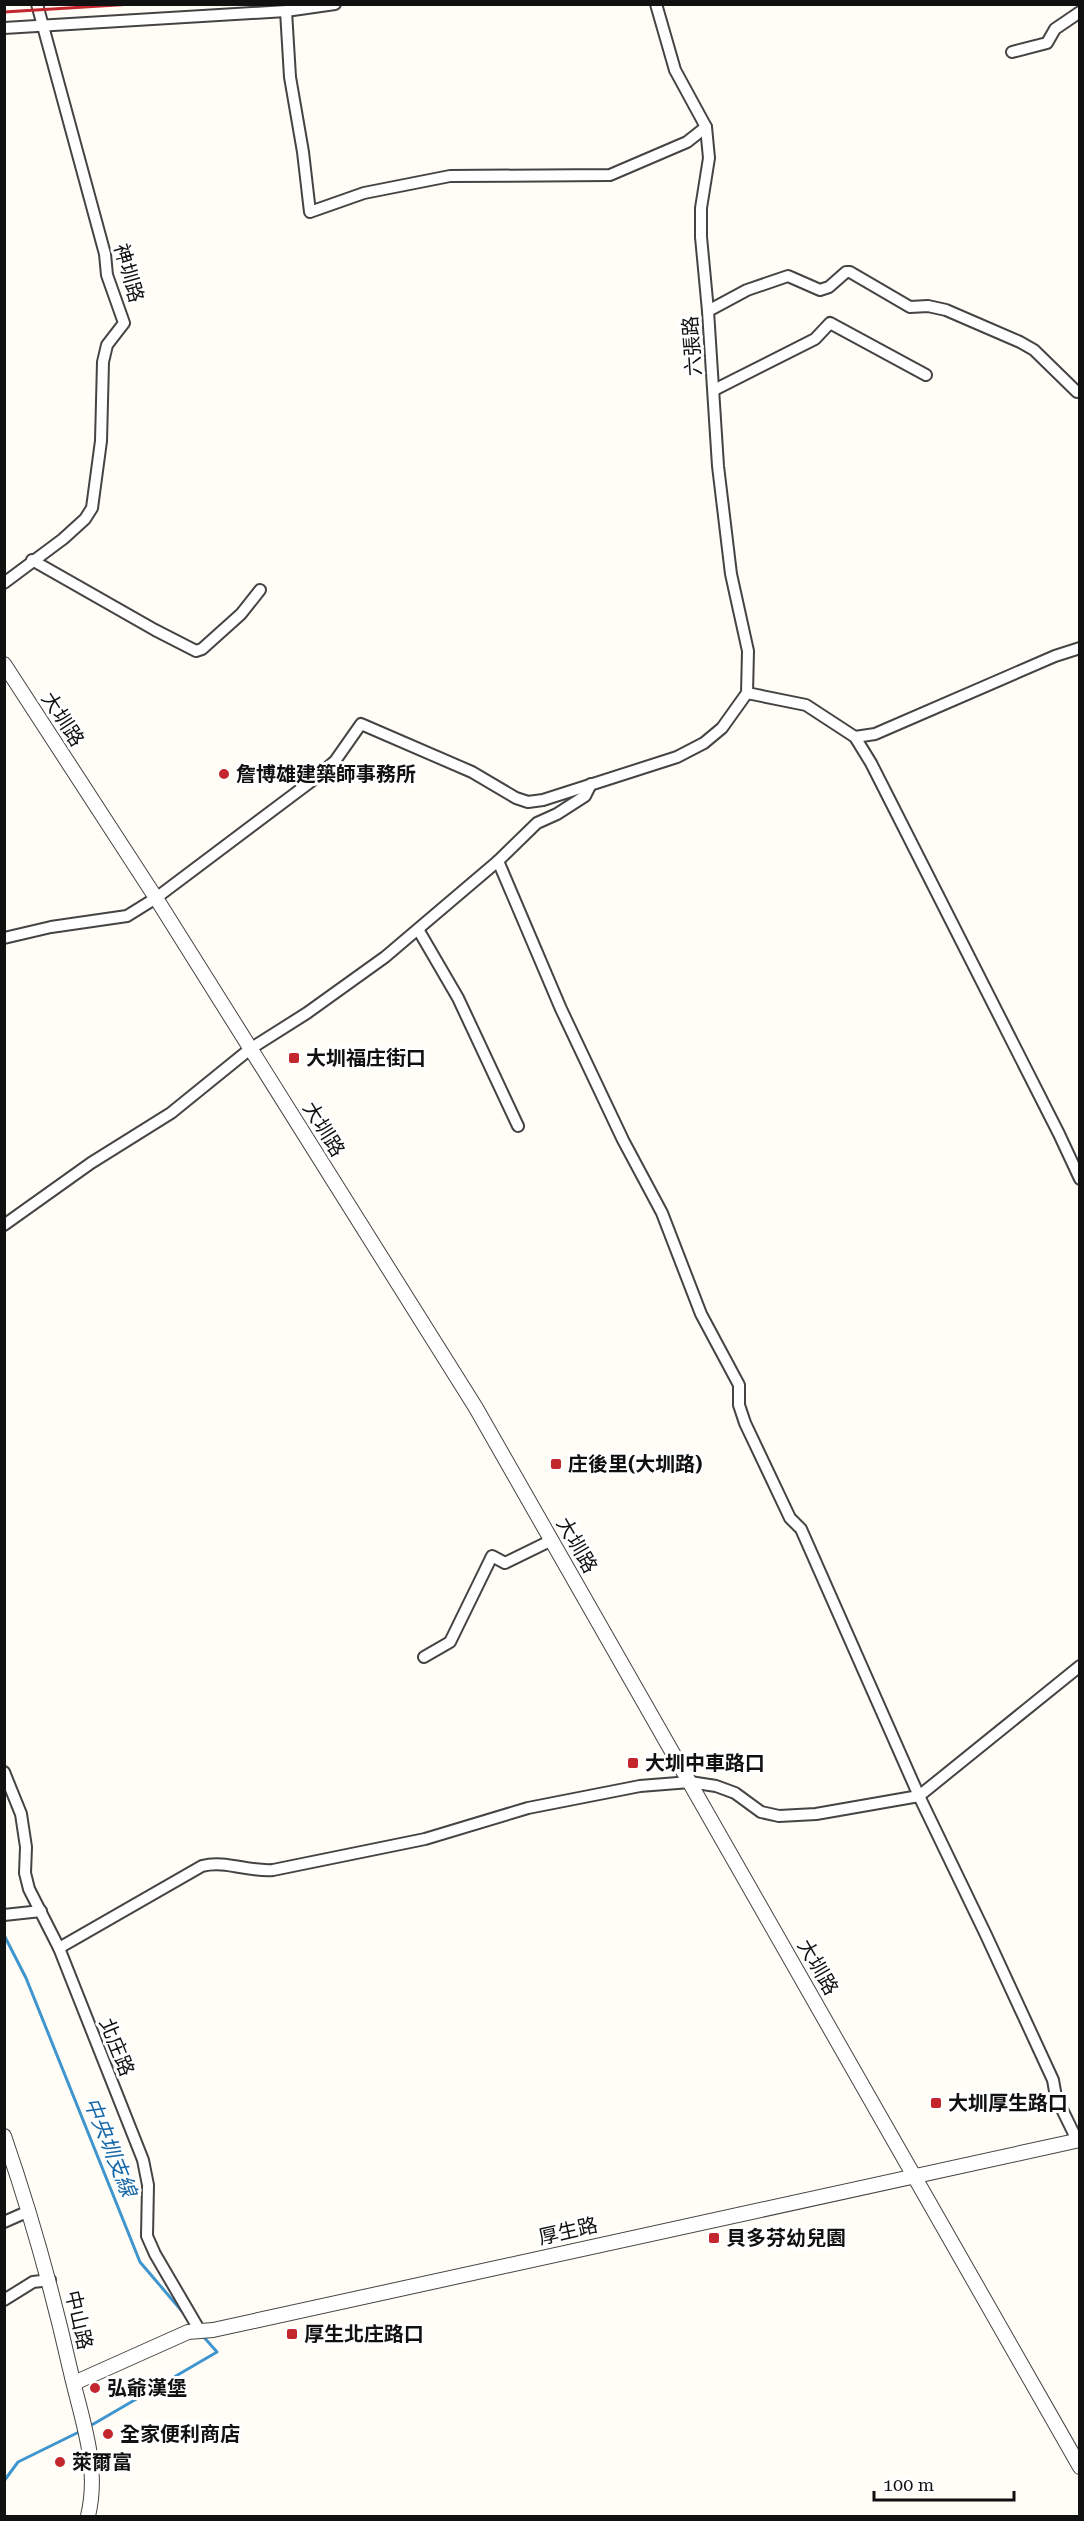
<svg xmlns="http://www.w3.org/2000/svg" width="1084" height="2521" font-family="'Roboto Serif','Noto Sans TC',serif">
<style>
.lines{fill:none;stroke-linecap:round;stroke-linejoin:round}
.stream{stroke:#3f96cf;stroke-width:3}
.minor-casing{stroke:#444;stroke-width:14}
.tertiary-casing{stroke:#444;stroke-width:16}
.minor{stroke:#fff;stroke-width:10}
.tertiary{stroke:#fff;stroke-width:14}
.rail{stroke:#c4262e;stroke-width:3}
.poi-dot{fill:#c4262e;stroke:#fff;stroke-width:2}
.labels{text-anchor:middle;dominant-baseline:central;stroke-width:6;stroke-linejoin:round;paint-order:stroke}
.street-label{font-size:20px;fill:#111;stroke:#fff}
.poi-label{font-size:20px;font-weight:bold;fill:#111;stroke:#fff;text-anchor:start}
.water-label{font-size:21px;font-style:italic;fill:#1768a6;stroke:#fff}
</style>
<rect width="100%" height="100%" fill="#fffdf5"/>
<g class="lines">
<g class="stream">
<path d="M4,1935L26,1978L140,2262L186,2316"/>
<path d="M90,2426L217,2352L202,2335"/>
<path d="M4,2481L18,2462L81,2431"/>
</g>
<g class="minor-casing">
<g id="minor">
<path d="M286,11L290,77L303,152L310,212L364,193L450,176L610,175L687,142L706,127"/>
<path d="M4,28L286,11L335,4"/>
<path d="M1012,52L1047,43L1055,29L1080,12"/>
<path d="M708,311L747,290L788,276L820,290L829,287L846,272H850L910,307L928,306L946,310L1020,342L1034,350L1077,392"/>
<path d="M714,390L815,339L830,323L926,375"/>
<path d="M32,560L155,630L196,651L202,649L241,614L260,590"/>
<path d="M4,583L63,539L85,519L92,508L101,441L103,362L107,345L124,323L107,275L105,254L37,4"/>
<path d="M747,693L806,705L855,737L871,763L1059,1134L1080,1179"/>
<path d="M855,737L875,734L1055,656L1080,648"/>
<path d="M498,861L561,1009L623,1140L662,1213L701,1314L739,1385V1405L745,1423L790,1518L801,1529L919,1796L986,1935L1053,2080L1056,2097L1077,2140"/>
<path d="M419,931L458,998L518,1126"/>
<path d="M4,938L51,927L127,916L156,898L313,780L335,761L361,724L472,772L516,798L528,802L543,800L677,757L704,743L722,728L747,693L748,651L731,574L718,466L708,311L701,237V208L709,158L706,127L675,70L656,4"/>
<path d="M4,1225L91,1163L171,1113L250,1049L307,1013L385,957L498,861L537,823L557,814L585,796L591,784"/>
<path d="M424,1657L450,1642L492,1556L505,1563L552,1540"/>
<path d="M4,1772L21,1814L26,1847L25,1873L29,1889L59,1948L143,2160L148,2185L147,2236L155,2254L200,2331"/>
<path d="M4,1915L41,1911"/>
<path d="M59,1948L202,1866C225,1860 249,1872 273,1870L425,1839L528,1808L640,1786L690,1782L716,1786L735,1793L761,1812L779,1816L816,1814L919,1796L1080,1666"/>
<path d="M4,2222L29,2211"/>
<path d="M4,2300L33,2282L50,2280"/>
</g>
</g>
<g class="tertiary-casing">
<g id="tertiary">
<path d="M4,664L156,898L476,1408L1080,2467"/>
<path d="M4,2136C31,2214 53,2293 71,2373C82,2421 100,2466 88,2516"/>
<path d="M74,2383L188,2332L213,2330L1080,2140"/>
</g>
</g>
<use href="#minor" class="minor"/>
<use href="#tertiary" class="tertiary"/>
<path class="rail" d="M4,12L133,4"/>
</g>
<g class="poi-dot">
<circle cx="224" cy="774" r="6"/>
<rect x="288" y="1052" width="12" height="12" rx="3"/>
<rect x="550" y="1458" width="12" height="12" rx="3"/>
<rect x="627" y="1757" width="12" height="12" rx="3"/>
<rect x="930" y="2097" width="12" height="12" rx="3"/>
<rect x="708" y="2232" width="12" height="12" rx="3"/>
<rect x="286" y="2328" width="12" height="12" rx="3"/>
<circle cx="95" cy="2388" r="6"/>
<circle cx="108" cy="2434" r="6"/>
<circle cx="60" cy="2462" r="6"/>
</g>
<g class="labels">
<g class="street-label">
<text transform="translate(129 273) rotate(74)">神圳路</text>
<text transform="translate(692 346) rotate(-94)">六張路</text>
<text transform="translate(63 719) rotate(57)">大圳路</text>
<text transform="translate(324 1129) rotate(58)">大圳路</text>
<text transform="translate(577 1545) rotate(60)">大圳路</text>
<text transform="translate(818 1967) rotate(60)">大圳路</text>
<text transform="translate(117 2047) rotate(68)">北庄路</text>
<text transform="translate(568 2231) rotate(-13)">厚生路</text>
<text transform="translate(79 2320) rotate(77)">中山路</text>
</g>
<g class="poi-label">
<text x="236" y="774">詹博雄建築師事務所</text>
<text x="306" y="1058">大圳福庄街口</text>
<text x="568" y="1464">庄後里(大圳路)</text>
<text x="645" y="1763">大圳中車路口</text>
<text x="948" y="2103">大圳厚生路口</text>
<text x="726" y="2238">貝多芬幼兒園</text>
<text x="304" y="2334">厚生北庄路口</text>
<text x="107" y="2388">弘爺漢堡</text>
<text x="120" y="2434">全家便利商店</text>
<text x="72" y="2462">萊爾富</text>
</g>
<g class="water-label">
<text transform="translate(110 2147) rotate(68)">中央圳支線</text>
</g>
</g>
<rect width="1084" height="2521" fill="none" stroke="#111111" stroke-width="12"/>
<path d="M874 2491v9h140v-9" fill="none" stroke="#111111" stroke-width="3"/>
<text x="883" y="2491" font-size="18" fill="#111111" stroke="#ffffff" stroke-width="4.5" paint-order="stroke">100 m</text>
</svg>
